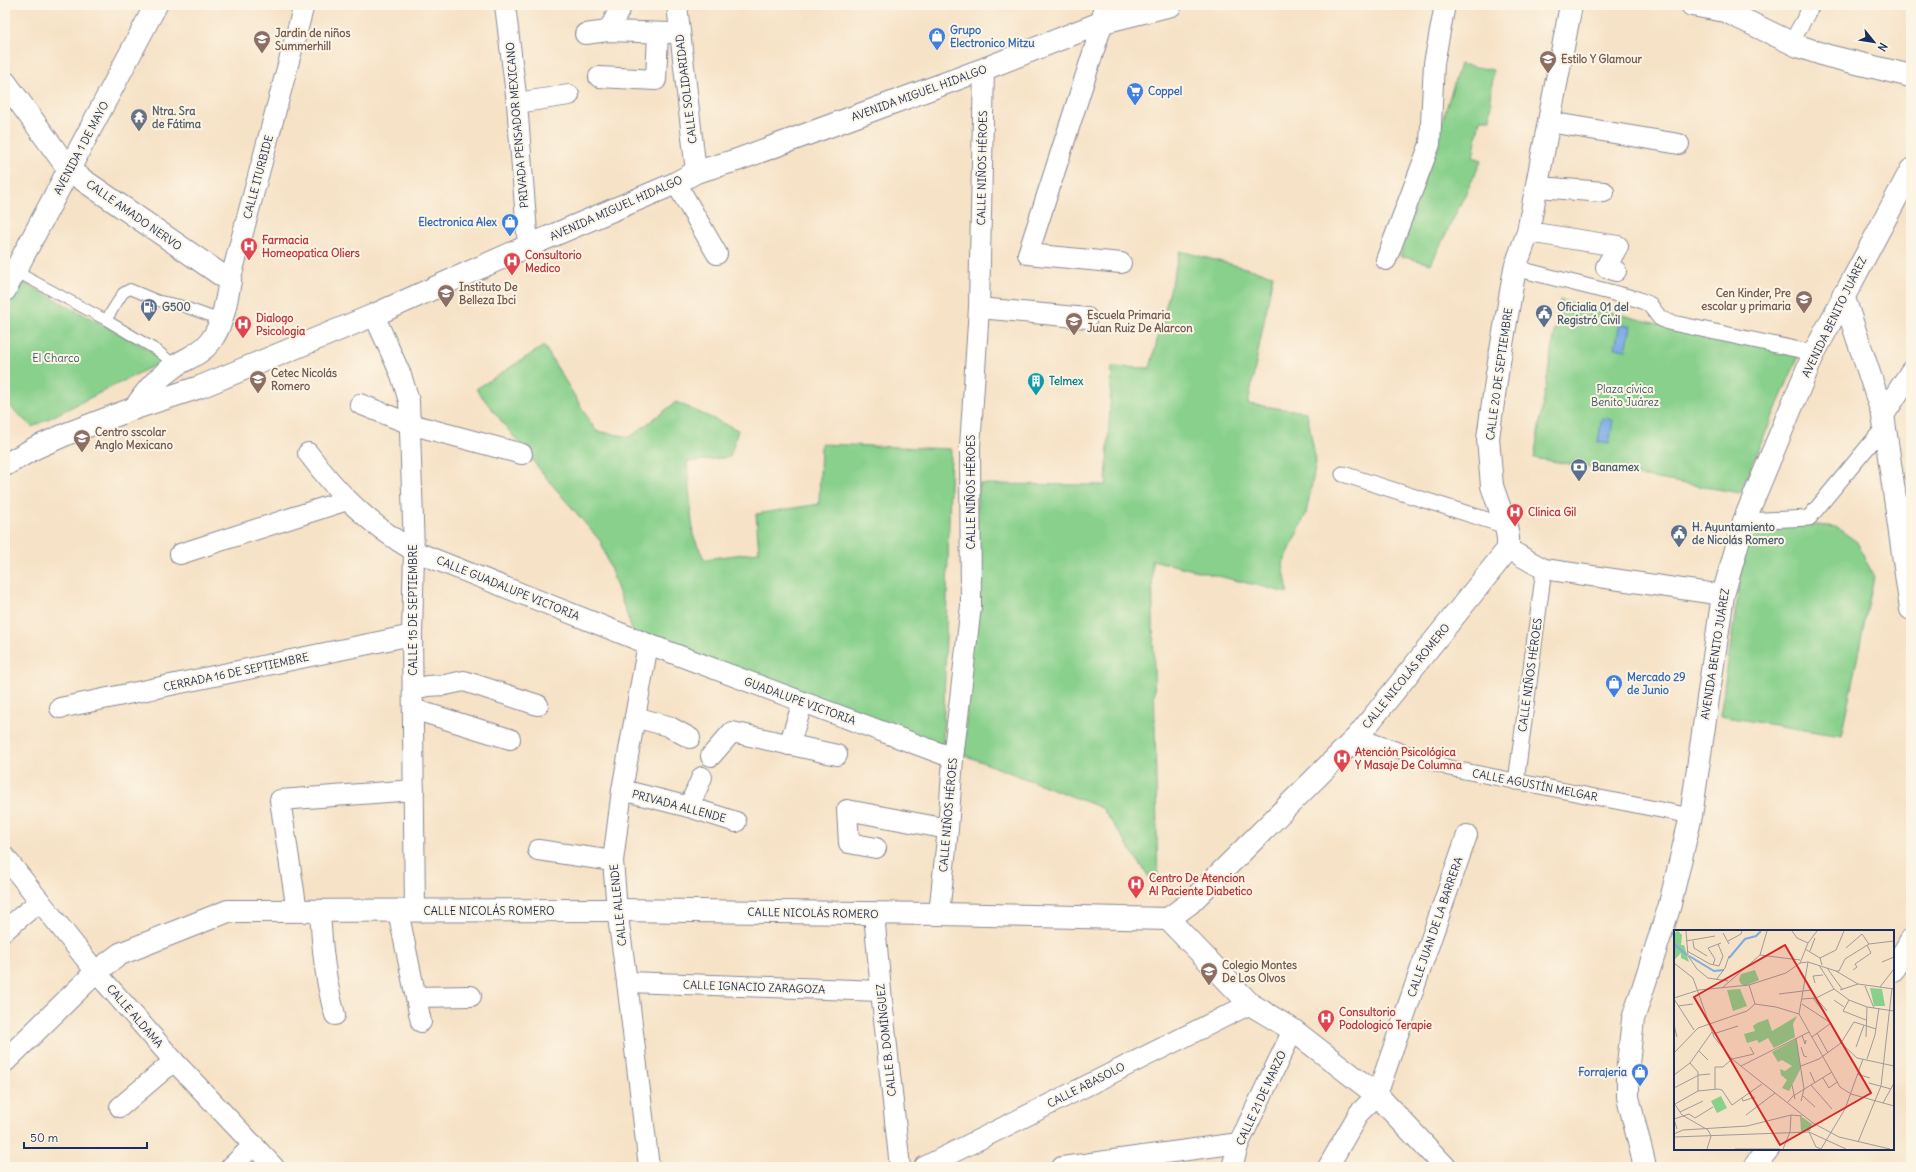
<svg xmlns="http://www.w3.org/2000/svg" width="1916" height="1172" font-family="Delius,sans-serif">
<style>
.green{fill:#88d08b;stroke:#528074}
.water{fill:#7dabe6;stroke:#4c6da2}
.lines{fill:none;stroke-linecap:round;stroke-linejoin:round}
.service-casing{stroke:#888892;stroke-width:12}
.pedestrian-casing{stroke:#888892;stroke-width:17}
.minor-casing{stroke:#888892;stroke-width:22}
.tertiary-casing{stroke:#888892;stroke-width:24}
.secondary-casing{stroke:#888892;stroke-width:24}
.service{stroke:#fff;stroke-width:10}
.pedestrian{stroke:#fff;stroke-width:15}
.minor{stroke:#fff;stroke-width:20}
.tertiary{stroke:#fff;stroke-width:22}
.secondary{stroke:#fff;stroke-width:22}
.labels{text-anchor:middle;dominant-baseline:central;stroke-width:4;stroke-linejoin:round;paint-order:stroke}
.shop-label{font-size:11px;font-weight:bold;fill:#366cbe;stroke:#fcf5e5;text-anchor:start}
.education-label{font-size:11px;font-weight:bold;fill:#785e54;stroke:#fcf5e5;text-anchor:start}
.street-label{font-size:11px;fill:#1b2f5e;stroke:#fcf5e5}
.worship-label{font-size:11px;font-weight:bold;fill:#5b616d;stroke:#fcf5e5;text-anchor:start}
.health-label{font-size:11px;font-weight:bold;fill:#be3a42;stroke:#fcf5e5;text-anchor:start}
.service-label{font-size:11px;font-weight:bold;fill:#4e5e75;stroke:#fcf5e5;text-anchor:start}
.park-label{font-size:11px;fill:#365769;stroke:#fcf5e5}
.culture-label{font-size:11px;font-weight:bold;fill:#0d838f;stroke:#fcf5e5;text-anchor:start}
.inset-river{fill:none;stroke:#7dabe6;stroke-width:2}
.inset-road{fill:none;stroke:#9e9a9c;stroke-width:1}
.view{fill:#d62828;fill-opacity:0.15;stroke:#d62828;stroke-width:2}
.inset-edge{fill:none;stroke:#1b2f5e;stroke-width:2}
</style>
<rect width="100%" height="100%" fill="#fcf5e5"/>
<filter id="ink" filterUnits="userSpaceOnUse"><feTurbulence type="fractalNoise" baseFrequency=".025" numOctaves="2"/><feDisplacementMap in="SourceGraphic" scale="8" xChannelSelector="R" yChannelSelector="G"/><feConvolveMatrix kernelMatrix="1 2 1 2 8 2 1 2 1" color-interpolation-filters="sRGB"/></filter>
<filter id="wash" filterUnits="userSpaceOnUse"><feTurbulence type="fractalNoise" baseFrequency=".012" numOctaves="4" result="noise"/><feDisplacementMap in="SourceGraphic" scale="16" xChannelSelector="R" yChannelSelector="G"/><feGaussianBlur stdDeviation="0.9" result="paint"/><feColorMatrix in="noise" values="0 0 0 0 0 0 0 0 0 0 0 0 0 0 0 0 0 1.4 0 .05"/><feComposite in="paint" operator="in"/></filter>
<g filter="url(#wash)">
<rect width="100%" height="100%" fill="#f6e2c6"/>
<g class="green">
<path d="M1460,64L1493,70L1490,119H1480L1473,157L1482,160L1431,264L1400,256Z"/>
<path d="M1180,251L1273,275L1248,404L1307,412L1316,463L1306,514L1283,564L1288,593L1152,560L1158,890L1102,808L964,755L978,484L1106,485L1112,367L1150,368Z"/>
<path d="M19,280L167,359L32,427L5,402V309Z"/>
<path d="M1560,300L1670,327L1801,350L1740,493L1534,458Z"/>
<path d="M544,346L596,431L630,437L676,402L738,430L730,457L687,462L693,535L704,559L759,552L756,514L819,504L821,444L951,449L943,745L633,632L601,542L549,481L476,389Z"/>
<path d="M1781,521L1836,527L1857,542L1874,577L1841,736L1720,716L1744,553L1756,533Z"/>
</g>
<g class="water">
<path d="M1620,324L1631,326L1626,350L1615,348Z"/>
<path d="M1602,418L1613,420L1609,444L1598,442Z"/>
</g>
</g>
<g filter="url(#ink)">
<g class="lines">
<g class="service-casing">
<g id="service">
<path d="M15,271L106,320L158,351L176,366"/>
<path d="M106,320L123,293L130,289L159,301L179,305L221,320"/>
</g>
</g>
<g class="pedestrian-casing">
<g id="pedestrian">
<path d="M1791,43L1812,5"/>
<path d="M1515,268L1637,299L1649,304L1660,318L1668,322L1814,353"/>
<path d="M1343,474L1506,526"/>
<path d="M1744,521L1809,518L1885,426"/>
<path d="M1358,736L1449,768L1691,816"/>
<path d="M1516,782L1544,569"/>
</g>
</g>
<g class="minor-casing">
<g id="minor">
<path d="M505,5L517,103L528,246"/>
<path d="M677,5L696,172"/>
<path d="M1103,5V22L1028,254L1121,263"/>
<path d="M608,31L622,5"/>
<path d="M585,34L608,31L671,33"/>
<path d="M599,77L656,80L658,33"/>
<path d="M517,103L569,95"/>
<path d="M1549,122L1679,144"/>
<path d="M676,183L717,254"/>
<path d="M1538,187L1604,192"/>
<path d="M1528,232L1618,246L1606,267L1616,271"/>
<path d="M1386,260L1430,144L1434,63L1445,5"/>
<path d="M230,281L304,5"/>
<path d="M979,308L1087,318"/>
<path d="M374,315L401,375L409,401L414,551L412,635L415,911"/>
<path d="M360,404L410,424L522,454"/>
<path d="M308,453C339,495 369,524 414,551L648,644L953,758"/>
<path d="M1508,549L1544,569L1723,595"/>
<path d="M180,554L347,500"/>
<path d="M648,644L622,790L613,861L617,910L627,982L649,1167"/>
<path d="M413,690L427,686L445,685L464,681L538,705"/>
<path d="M60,708L412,635"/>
<path d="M413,709L510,739"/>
<path d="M635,717L668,726L690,738"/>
<path d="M789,745L803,702"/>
<path d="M711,756L732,732L837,755"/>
<path d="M622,790L689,807L736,822"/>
<path d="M689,807L702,777"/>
<path d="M876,848L849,843L847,810L948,829"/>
<path d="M538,850L613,861"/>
<path d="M5,857L96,972L174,1061L274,1167"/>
<path d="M297,911L280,800L414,790"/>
<path d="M320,911C322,947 325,980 335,1015"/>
<path d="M398,911L421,1022"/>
<path d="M874,914L881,991L900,1167"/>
<path d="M939,914L948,829L953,758L971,606L970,447L979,308L984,69"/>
<path d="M5,930L40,901"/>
<path d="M627,982L881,991"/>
<path d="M416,997L471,996"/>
<path d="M120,1107L174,1061"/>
<path d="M231,1167L254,1145"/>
<path d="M924,1167L1250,1004"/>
<path d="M1062,1167L1239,1143"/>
<path d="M1232,1167L1239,1143L1293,1030"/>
<path d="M1328,1167L1359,1113L1377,1095L1467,835"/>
</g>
</g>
<g class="tertiary-casing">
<g id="tertiary">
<path d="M1843,295L1883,415L1911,609"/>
<path d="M1883,415L1911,372"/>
<path d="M1893,971L1911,940"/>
<path d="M1754,1167L1768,1149"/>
</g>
</g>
<g class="secondary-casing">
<g id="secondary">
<path d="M1692,5L1725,11L1798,46L1828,56L1911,76"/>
<path d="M5,82L70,171L230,281C226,302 223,325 210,342C201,354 187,358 175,366C156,379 147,390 135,408"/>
<path d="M5,290L156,5"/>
<path d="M5,465L35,448L69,433L135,408L200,387L374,315L528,246L676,183L696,172L737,160L984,69L1103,22L1171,5"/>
<path d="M1168,919L1250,1004L1293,1030L1377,1095L1445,1167"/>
<path d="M5,1061L96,972L120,954L228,911L617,910L939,914L1168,919L1190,903L1358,736L1508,549V538L1506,526L1492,486L1488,438L1497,374L1515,268L1528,232L1571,5"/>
<path d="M1645,1167L1628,1097V1064L1633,1019L1669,908L1691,816L1723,595L1744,521L1814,353L1911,170"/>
</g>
</g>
<use href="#service" class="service"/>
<use href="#pedestrian" class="pedestrian"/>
<use href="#minor" class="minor"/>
<use href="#tertiary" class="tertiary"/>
<use href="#secondary" class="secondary"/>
</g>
</g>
<defs>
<g id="shop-pin" transform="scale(0.9)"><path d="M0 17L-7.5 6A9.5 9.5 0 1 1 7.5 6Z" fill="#3f7fe0" stroke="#fcf5e5"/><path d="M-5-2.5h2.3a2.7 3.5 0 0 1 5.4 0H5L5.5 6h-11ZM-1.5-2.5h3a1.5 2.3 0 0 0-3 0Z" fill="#fff"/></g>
<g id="school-pin" transform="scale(0.9)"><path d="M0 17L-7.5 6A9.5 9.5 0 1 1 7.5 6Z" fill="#8d6e63" stroke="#fcf5e5"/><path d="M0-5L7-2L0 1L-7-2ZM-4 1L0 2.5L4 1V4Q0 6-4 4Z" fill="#fff"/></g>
<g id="university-pin" transform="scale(0.9)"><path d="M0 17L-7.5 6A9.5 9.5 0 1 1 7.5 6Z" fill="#8d6e63" stroke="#fcf5e5"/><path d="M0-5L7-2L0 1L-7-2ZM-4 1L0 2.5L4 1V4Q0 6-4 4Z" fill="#fff"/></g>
<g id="supermarket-pin" transform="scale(0.9)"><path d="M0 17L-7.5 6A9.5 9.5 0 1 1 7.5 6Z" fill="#3f7fe0" stroke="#fcf5e5"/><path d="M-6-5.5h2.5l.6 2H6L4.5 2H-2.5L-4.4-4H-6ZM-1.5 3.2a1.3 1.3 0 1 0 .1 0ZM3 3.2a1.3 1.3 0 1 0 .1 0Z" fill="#fff"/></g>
<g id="temple-pin" transform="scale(0.9)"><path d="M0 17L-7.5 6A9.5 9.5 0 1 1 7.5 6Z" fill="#6b7280" stroke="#fcf5e5"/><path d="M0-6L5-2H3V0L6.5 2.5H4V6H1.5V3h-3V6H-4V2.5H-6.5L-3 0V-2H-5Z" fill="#fff"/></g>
<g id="hospital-pin" transform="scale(0.9)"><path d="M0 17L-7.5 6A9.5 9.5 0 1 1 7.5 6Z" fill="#e0444e" stroke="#fcf5e5"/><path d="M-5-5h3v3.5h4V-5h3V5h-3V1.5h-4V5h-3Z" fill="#fff"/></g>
<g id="fuel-pin" transform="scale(0.9)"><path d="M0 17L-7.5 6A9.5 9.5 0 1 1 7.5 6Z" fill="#5c6f8a" stroke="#fcf5e5"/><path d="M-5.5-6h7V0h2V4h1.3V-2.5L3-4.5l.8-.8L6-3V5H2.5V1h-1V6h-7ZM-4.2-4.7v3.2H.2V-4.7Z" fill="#fff"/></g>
<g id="civic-pin" transform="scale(0.9)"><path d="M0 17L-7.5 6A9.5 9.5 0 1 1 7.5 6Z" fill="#5c6f8a" stroke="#fcf5e5"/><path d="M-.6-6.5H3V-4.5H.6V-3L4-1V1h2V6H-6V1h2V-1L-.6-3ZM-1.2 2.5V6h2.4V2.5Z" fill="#fff"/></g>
<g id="building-pin" transform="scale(0.9)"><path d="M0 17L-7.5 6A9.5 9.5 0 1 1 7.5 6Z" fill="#0f9aa8" stroke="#fcf5e5"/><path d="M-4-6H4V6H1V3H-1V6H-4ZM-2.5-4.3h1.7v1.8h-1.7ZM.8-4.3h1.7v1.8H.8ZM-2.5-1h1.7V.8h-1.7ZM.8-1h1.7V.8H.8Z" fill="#fff"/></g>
<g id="bank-pin" transform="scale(0.9)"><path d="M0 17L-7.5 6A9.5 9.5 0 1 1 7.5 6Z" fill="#5c6f8a" stroke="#fcf5e5"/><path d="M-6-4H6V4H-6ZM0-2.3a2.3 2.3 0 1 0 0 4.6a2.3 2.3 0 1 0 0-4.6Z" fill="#fff"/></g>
</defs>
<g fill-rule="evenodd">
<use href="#shop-pin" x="937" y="36"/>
<use href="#school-pin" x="262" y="39"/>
<use href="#university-pin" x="1548" y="59"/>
<use href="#supermarket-pin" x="1135" y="91"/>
<use href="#temple-pin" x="139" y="117"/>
<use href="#shop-pin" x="510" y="222"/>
<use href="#hospital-pin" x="249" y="246"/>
<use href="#hospital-pin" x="512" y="261"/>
<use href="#university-pin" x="446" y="293"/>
<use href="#school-pin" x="1804" y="299"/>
<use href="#fuel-pin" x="149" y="307"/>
<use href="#civic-pin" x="1544" y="313"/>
<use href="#school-pin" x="1074" y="321"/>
<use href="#hospital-pin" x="243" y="324"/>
<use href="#school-pin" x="258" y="379"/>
<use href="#building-pin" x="1036" y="381"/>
<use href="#school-pin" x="82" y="438"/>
<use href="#bank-pin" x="1579" y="467"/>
<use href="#hospital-pin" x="1515" y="512"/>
<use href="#civic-pin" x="1679" y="533"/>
<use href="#shop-pin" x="1614" y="683"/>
<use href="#hospital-pin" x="1342" y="758"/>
<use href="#hospital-pin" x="1136" y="884"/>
<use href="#school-pin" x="1209" y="971"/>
<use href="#hospital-pin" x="1326" y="1018"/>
<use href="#shop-pin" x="1640" y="1072"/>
</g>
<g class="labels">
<g class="shop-label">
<text x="950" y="30">Grupo<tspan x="950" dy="13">Electronico Mitzu</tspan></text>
<text x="1148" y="91">Coppel</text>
<text x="497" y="222" text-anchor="end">Electronica Alex</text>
<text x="1627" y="677">Mercado 29<tspan x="1627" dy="13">de Junio</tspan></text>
<text x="1627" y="1072" text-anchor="end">Forrajeria</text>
</g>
<g class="education-label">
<text x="275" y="33">Jardin de niños<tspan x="275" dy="13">Summerhill</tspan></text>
<text x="1561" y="59">Estilo Y Glamour</text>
<text x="459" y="287">Instituto De<tspan x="459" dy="13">Belleza Ibci</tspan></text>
<text x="1791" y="293" text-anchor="end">Cen Kinder, Pre<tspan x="1791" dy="13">escolar y primaria</tspan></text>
<text x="1087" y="315">Escuela Primaria<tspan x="1087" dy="13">Juan Ruiz De Alarcon</tspan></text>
<text x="271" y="373">Cetec Nicolás<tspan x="271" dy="13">Romero</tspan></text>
<text x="95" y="432">Centro sscolar<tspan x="95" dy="13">Anglo Mexicano</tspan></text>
<text x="1222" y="965">Colegio Montes<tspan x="1222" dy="13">De Los Olvos</tspan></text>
</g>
<g class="street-label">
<text transform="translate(686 89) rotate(-97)">CALLE SOLIDARIDAD</text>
<text transform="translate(919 93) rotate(-20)">AVENIDA MIGUEL HIDALGO</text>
<text transform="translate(517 125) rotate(-95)">PRIVADA PENSADOR MEXICANO</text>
<text transform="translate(81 148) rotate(-62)">AVENIDA 1 DE MAYO</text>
<text transform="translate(982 168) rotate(-89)">CALLE NIÑOS HÉROES</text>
<text transform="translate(258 177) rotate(-75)">CALLE ITURBIDE</text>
<text transform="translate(616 208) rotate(-24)">AVENIDA MIGUEL HIDALGO</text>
<text transform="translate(134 215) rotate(35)">CALLE AMADO NERVO</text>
<text transform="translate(1834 317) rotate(-64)">AVENIDA BENITO JUÁREZ</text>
<text transform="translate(1499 374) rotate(-82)">CALLE 20 DE SEPTIEMBRE</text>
<text transform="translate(971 492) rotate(-90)">CALLE NIÑOS HÉROES</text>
<text transform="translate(508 588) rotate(22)">CALLE GUADALUPE VICTORIA</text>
<text transform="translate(413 610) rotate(-90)">CALLE 15 DE SEPTIEMBRE</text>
<text transform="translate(1715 654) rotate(-81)">AVENIDA BENITO JUÁREZ</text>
<text transform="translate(236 672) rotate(-12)">CERRADA 16 DE SEPTIEMBRE</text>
<text transform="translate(1530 675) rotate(-82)">CALLE NIÑOS HÉROES</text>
<text transform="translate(1406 676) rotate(-51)">CALLE NICOLÁS ROMERO</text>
<text transform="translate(800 701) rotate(20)">GUADALUPE VICTORIA</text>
<text transform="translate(1535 785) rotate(11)">CALLE AGUSTÍN MELGAR</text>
<text transform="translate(679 806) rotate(15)">PRIVADA ALLENDE</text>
<text transform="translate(948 815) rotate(-85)">CALLE NIÑOS HÉROES</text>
<text transform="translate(618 905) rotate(-96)">CALLE ALLENDE</text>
<text x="489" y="911">CALLE NICOLÁS ROMERO</text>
<text transform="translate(813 913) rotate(1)">CALLE NICOLÁS ROMERO</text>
<text transform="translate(1435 927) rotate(-71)">CALLE JUAN DE LA BARRERA</text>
<text transform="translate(754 987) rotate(2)">CALLE IGNACIO ZARAGOZA</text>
<text transform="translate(135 1016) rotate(49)">CALLE ALDAMA</text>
<text transform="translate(886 1040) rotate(-96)">CALLE B. DOMÍNGUEZ</text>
<text transform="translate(1086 1085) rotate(-27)">CALLE ABASOLO</text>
<text transform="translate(1261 1098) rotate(-65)">CALLE 21 DE MARZO</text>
</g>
<g class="worship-label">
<text x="152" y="111">Ntra. Sra<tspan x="152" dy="13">de Fátima</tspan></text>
</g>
<g class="health-label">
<text x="262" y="240">Farmacia<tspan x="262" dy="13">Homeopatica Oliers</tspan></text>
<text x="525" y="255">Consultorio<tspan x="525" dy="13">Medico</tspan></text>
<text x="256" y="318">Dialogo<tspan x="256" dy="13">Psicologia</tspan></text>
<text x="1528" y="512">Clinica Gil</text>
<text x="1355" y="752">Atención Psicológica<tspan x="1355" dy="13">Y Masaje De Columna</tspan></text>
<text x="1149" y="878">Centro De Atencion<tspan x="1149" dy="13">Al Paciente Diabetico</tspan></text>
<text x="1339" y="1012">Consultorio<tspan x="1339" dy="13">Podologico Terapie</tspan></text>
</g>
<g class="service-label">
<text x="162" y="307">G500</text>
<text x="1557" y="307">Oficialia 01 del<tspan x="1557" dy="13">Registró Civil</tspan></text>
<text x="1592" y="467">Banamex</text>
<text x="1692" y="527">H. Ayuntamiento<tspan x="1692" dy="13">de Nicolás Romero</tspan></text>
</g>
<g class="park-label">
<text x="56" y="358">El Charco</text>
<text x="1625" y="389">Plaza cívica<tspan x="1625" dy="13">Benito Juárez</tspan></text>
</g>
<g class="culture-label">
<text x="1049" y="381">Telmex</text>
</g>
</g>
<g transform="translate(1674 930)">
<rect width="220" height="220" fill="#f6e2c6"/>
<path d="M4,1L8,5L7,15H10L15,32L7,28V23L0,30V3ZM81,40L85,50L71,56L67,54L65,50L67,44ZM196,58L208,59L211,76H200ZM66,59L73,76L59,81L53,60ZM123,86L119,94L121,107L100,118L94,108L85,113L83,110L73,113L70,104L81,101L79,96L83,93L94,89L98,101ZM122,109L127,138L115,161L108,158L113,150L107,145L106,139L111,141L118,136L108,130L104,132L98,122ZM47,166L53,178L43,183L37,171ZM126,186L138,194L136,201H127Z" fill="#88d08b"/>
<path class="inset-river" d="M0,14L13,25M15,26L40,41L50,40M55,28L71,9L82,6L87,1"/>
<path class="inset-road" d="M12,1L14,26L23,39L34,48L54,51M118,1L123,8L134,13M49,3L55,14M12,11L41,6M19,11L20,18L33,26M54,11L67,4L68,1M172,18L188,4L195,14M131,19L146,28L148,35M13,21L36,34L45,36L49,26L44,14M136,21L141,8M86,25L126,30M146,28L162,20L170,1M208,32L220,27M0,33L19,48L40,107L58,129L139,193L165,207L216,219M126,33L134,13L143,1M39,35L41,29L34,18L47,13M145,35L160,59L175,70L193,77L220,81M153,38L168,59M179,40L183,37L181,34L197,23L193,15M162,41H165L171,29L195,14L220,11M42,50L51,38L55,26M141,53L139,46L149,45M75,55L81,74M191,56L200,78M206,57L220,39M48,58L86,25L93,1M25,60L75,55L112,43L126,33L134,32L162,41L184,54L220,59M166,60L184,54M105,64L137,60M0,68L25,60M139,68L149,81M142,68L153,81M0,69L20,100M128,69L142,68L160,59M160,70L170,77M175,70L169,81L192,90M128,74L157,93L167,113L183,128L220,136M4,76L19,74M125,84L134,32M0,95L3,107M143,103L154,123M39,104L64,96M128,105L131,114L132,110M138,107L157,93M192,107L193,77M122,108L130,159L127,171M127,117L130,126L133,127M182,117L190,95M25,121L34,130M0,123L24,98L73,81L81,74L102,77L125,84L166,157L177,164L220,176M193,129L201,105L205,78M16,133L24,142V161M67,136L135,102M127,136L145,129L167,113L180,92L202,99M136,142L141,153M183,144L196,148M0,145L16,133L38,102M149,148L155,158L163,152M195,153L217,159M118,155L121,169M137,155L158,179M0,158L25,145L36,144M41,159V137H49L58,129L80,124L76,117M129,166L141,177M68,168L69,171L81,167M114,172L119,166L158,142M0,173L8,185L34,200L37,206L33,219M209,173L220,153M1,174L24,161L44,159L48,160L58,175L88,154M6,182L29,171M72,185L101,163M3,199L0,189L15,184L21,188L39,177M135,202L142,217L147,219M0,204L9,200L73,196L117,185M0,207L135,202L172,219M184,212L207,156L218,58M61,219H106M109,219L116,202L117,185L128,186M147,219L171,179L189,129"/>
<path class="view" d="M111,15L197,163L106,215L20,67Z"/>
<rect width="220" height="220" class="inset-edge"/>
</g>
<rect width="1916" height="1172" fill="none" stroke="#fcf5e5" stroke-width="20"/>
<g transform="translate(1874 42) rotate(120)" stroke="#fcf5e5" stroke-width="3" paint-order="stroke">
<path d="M0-3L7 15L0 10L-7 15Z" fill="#1b2f5e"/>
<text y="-6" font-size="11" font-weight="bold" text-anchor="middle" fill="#1b2f5e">N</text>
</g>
<path d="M24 1142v6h123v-6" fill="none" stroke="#1b2f5e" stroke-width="2"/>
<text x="30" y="1142" font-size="12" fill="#1b2f5e" stroke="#fcf5e5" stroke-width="3" paint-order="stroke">50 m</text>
</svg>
